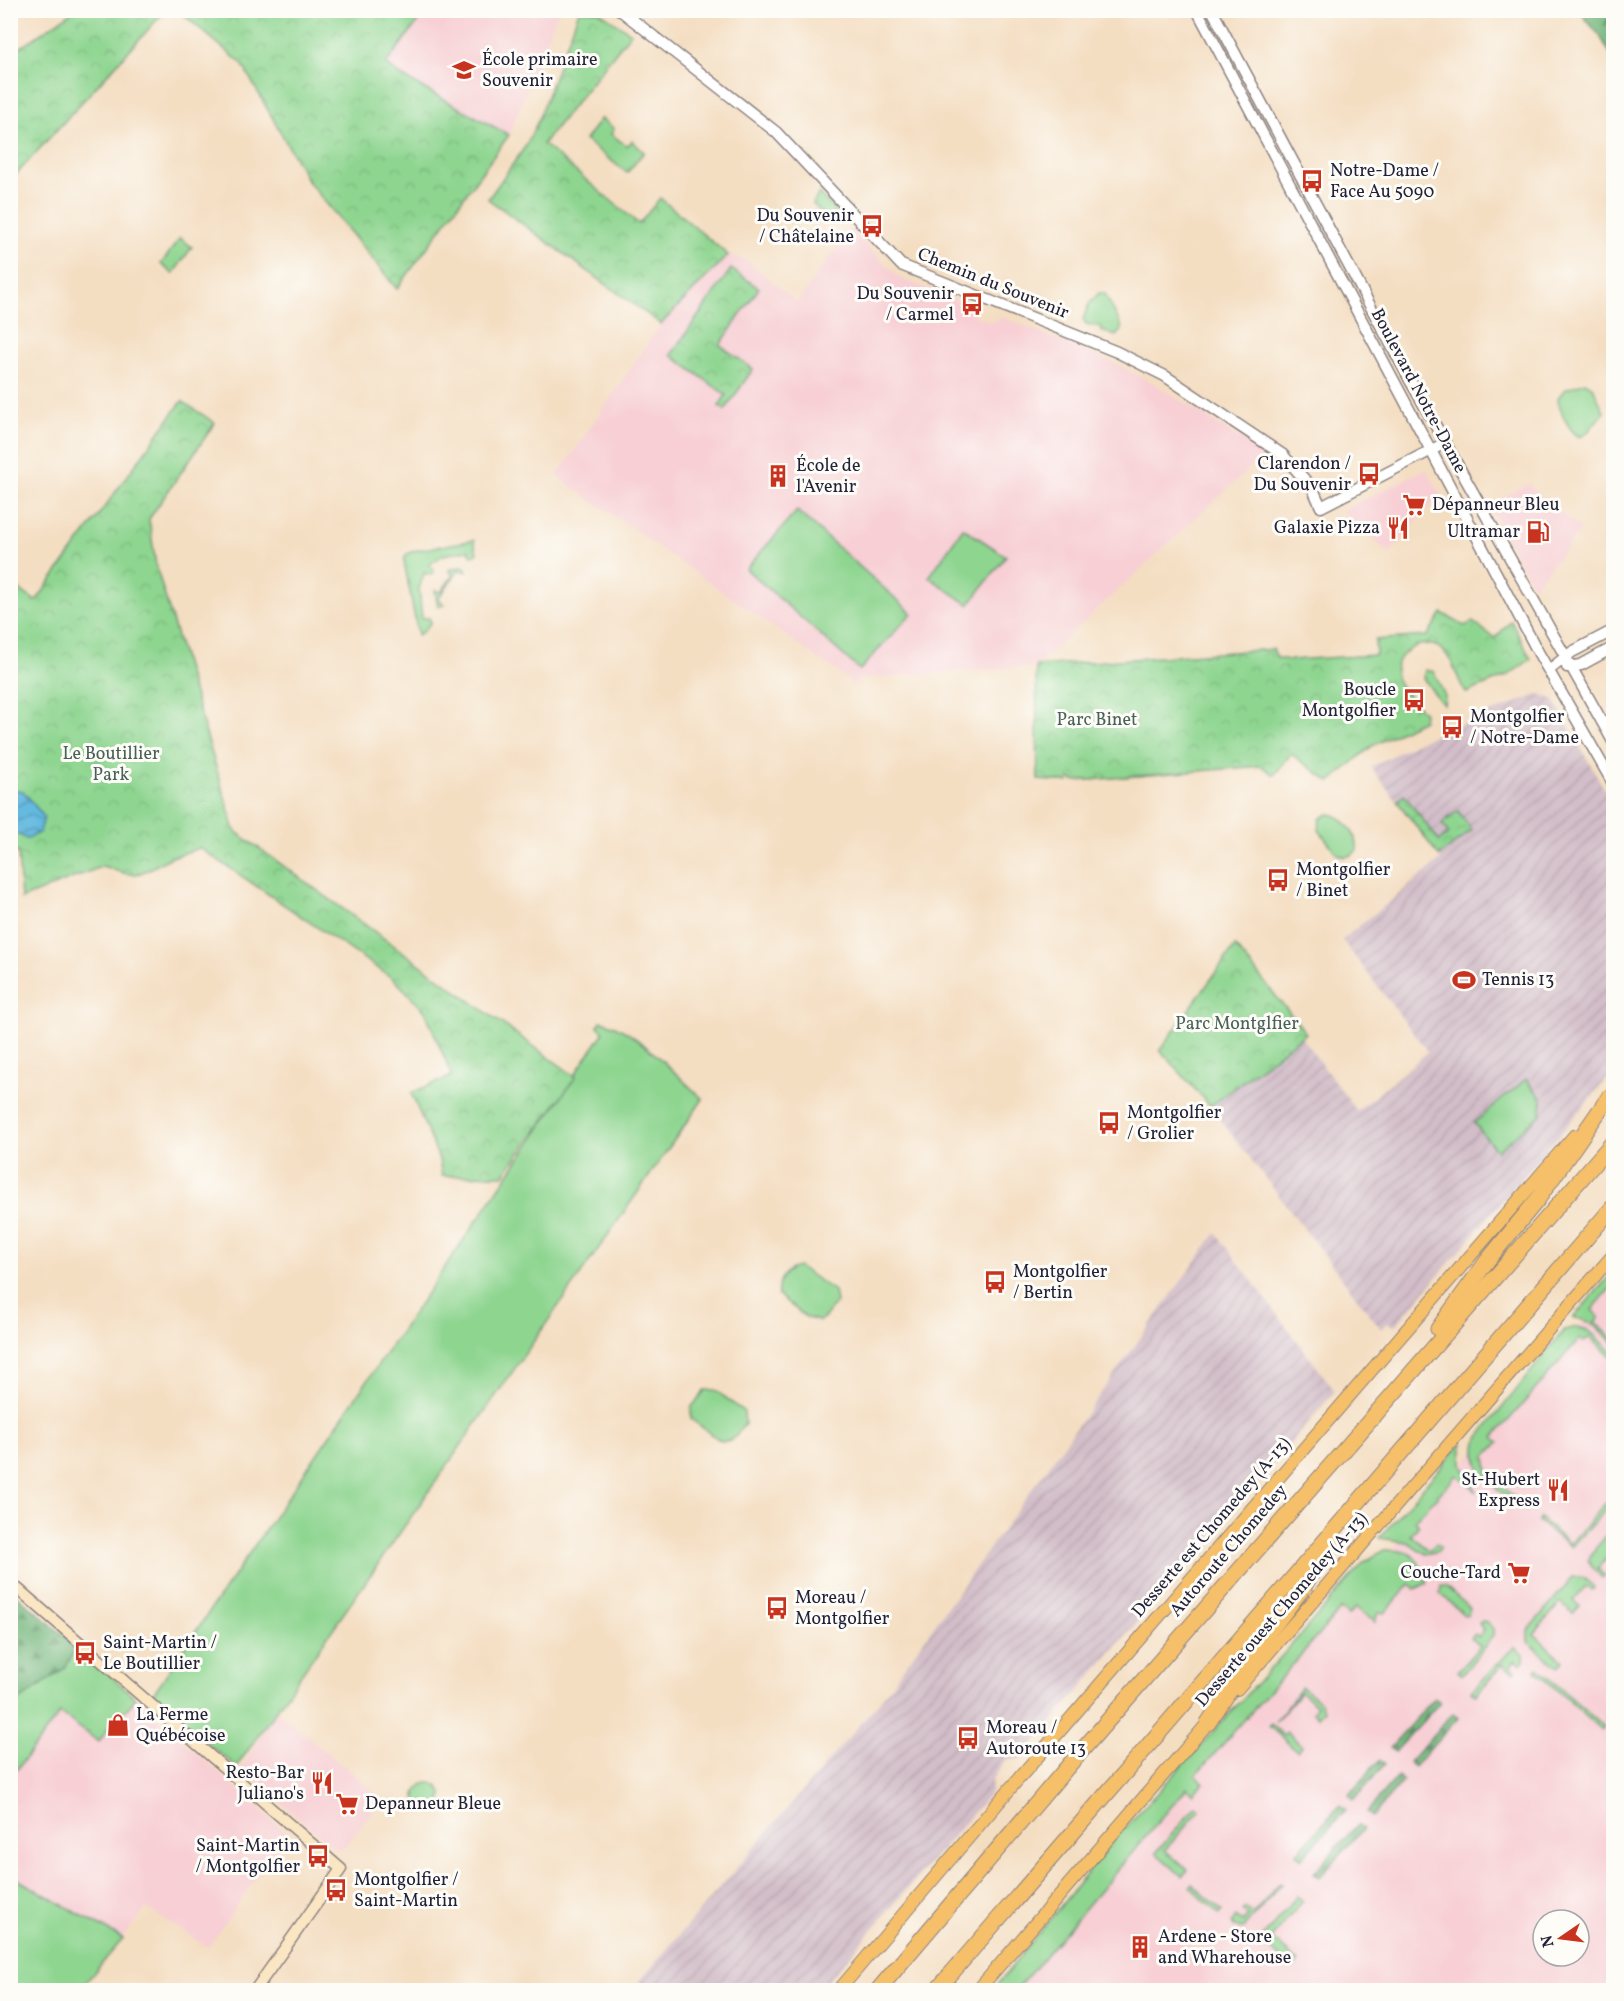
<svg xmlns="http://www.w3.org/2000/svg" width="1624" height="2001" font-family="Vollkorn,serif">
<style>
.built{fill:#f7cfd4;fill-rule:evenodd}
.industrial{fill:url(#industrial-furrows)}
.green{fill:#8ed590;stroke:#587c66;stroke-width:1.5}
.forest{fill:url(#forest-firs);stroke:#4a6c5a;stroke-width:1.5}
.park{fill:url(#park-crowns);stroke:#587c66;stroke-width:1.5}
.water{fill:url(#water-waves);stroke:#426e8e;stroke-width:1.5}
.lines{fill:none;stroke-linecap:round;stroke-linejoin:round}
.tertiary-casing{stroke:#8b807e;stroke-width:13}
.secondary-casing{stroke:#8b807e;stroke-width:13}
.primary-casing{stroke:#8b807e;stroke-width:14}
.motorway-casing{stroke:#8b807e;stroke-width:17}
.tertiary{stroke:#fff;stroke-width:10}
.secondary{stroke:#fbe6c4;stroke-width:10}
.primary{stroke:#f6c06b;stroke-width:12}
.motorway{stroke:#f6c06b;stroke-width:15}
.labels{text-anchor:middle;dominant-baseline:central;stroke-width:6;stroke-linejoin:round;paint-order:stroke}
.poi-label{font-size:18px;fill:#22223b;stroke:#fdfcf7;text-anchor:start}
.street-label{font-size:18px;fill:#22223b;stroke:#fdfcf7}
.park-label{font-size:18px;fill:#486159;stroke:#fdfcf7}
</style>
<defs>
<pattern id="industrial-furrows" width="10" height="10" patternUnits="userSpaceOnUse" patternTransform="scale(1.5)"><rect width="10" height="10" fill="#d2bdc8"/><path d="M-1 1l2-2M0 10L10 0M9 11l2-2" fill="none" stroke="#b4a2ad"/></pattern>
<pattern id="forest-firs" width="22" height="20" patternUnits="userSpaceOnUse" patternTransform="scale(1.5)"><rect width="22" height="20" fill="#72b67a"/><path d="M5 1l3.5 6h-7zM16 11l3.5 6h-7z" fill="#5d9465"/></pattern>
<pattern id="park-crowns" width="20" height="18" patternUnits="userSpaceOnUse" patternTransform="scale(1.5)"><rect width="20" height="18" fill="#8ed590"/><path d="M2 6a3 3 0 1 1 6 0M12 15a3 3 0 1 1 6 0" fill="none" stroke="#7ab77d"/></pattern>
<pattern id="water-waves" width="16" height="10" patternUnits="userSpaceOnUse" patternTransform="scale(1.5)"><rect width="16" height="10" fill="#63b9e0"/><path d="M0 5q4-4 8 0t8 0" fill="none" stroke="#5196b7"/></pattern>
</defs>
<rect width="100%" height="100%" fill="#fdfcf7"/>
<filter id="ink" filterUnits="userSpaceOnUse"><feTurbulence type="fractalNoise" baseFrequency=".0167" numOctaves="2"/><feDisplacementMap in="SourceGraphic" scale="12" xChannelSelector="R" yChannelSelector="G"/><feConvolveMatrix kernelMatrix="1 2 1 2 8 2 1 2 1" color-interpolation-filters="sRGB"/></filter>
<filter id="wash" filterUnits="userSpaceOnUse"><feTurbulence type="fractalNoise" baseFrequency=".008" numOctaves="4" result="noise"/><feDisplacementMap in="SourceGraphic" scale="24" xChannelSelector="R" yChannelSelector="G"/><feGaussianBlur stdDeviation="1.35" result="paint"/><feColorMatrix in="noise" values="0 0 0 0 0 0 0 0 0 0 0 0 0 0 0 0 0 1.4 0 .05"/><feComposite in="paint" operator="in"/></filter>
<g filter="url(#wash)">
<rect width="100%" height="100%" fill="#f4dec2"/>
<g class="built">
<path d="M426,11H558L509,135L401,76L386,64Z"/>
<path d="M850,229L900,278L974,307L973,315L992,322L1002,317L1114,363L1153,383L1265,454L1036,666L861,679L856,685L557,476L661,324L728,255L746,260L797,302Z"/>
<path d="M1426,469L1440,493L1390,554L1341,511Z"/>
<path d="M1528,484L1581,530L1533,587L1488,505Z"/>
<path d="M1613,1287V1990H1016L1187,1788L1203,1783L1196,1776L1342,1609ZM1543,1920H1579V1956H1543Z"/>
<path d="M99,1667L287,1833L208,1947L146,1908L121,1940L11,1875V1777L27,1753Z"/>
<path d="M276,1711L382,1798L344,1848L337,1850L241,1769Z"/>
</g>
<g class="industrial">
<path d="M1539,694L1553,699L1613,804V1072L1395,1326L1387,1323L1381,1329L1210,1106L1301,1037L1357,1111L1428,1052L1342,940L1441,860L1371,767L1427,738Z"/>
<path d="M1216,1233L1335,1391L1021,1758L1005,1761L992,1780L991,1792L820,1990H647L638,1983L880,1701Z"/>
</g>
<g class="green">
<path d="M601,118L614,129L611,134L627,146L632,141L644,152L627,173L585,140Z"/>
<path d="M819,193L836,211L828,220L813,204Z"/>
<path d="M180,238L192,247L173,274L161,264Z"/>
<path d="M1099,293L1105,294L1121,325L1122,329L1116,336L1101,331L1102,327L1086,324L1083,319L1089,304Z"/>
<path d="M1585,382L1593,387L1604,412L1587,433L1580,437C1569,432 1559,410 1558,398L1564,390Z"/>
<path d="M797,511L912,613L860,670L746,569Z"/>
<path d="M963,528L1006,556L969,605L929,577Z"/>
<path d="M474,540L477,554L472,556L469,550L443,555L429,565L434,570L431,575L424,573L419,589L422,618H429L431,622L424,631L418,635L404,561L406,555L413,551Z"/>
<path d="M464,566L467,572L459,570L438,599L444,605L438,607L435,590L441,592L453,575L449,570Z"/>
<path d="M1425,670L1434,672L1445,696L1444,704L1439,700L1423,678Z"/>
<path d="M1328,814C1342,814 1359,836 1357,850L1352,855L1345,857L1337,854L1319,830L1320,819Z"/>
<path d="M601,1021C636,1029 676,1075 703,1099L237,1766L221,1755L153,1694L575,1077V1074L604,1032L598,1026Z"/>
<path d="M1526,1079L1542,1099L1541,1114L1497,1151L1474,1123Z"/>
<path d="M799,1267L834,1291L836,1302L825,1317L819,1321L807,1318L778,1295C776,1282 786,1268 799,1267Z"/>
<path d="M1613,1272V1285L1592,1310L1599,1317L1595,1322L1613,1338V1342C1601,1332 1590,1318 1573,1318Z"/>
<path d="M1577,1327L1588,1330L1613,1352V1359L1590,1337L1584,1341L1580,1338L1494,1437L1499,1442L1486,1456L1488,1473L1526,1508L1525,1511C1500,1490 1467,1474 1478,1438L1564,1330Z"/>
<path d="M705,1390H715L744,1412L745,1424L731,1441H721L691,1419V1408Z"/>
<path d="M1462,1443V1465L1477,1492L1457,1475L1415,1520L1419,1525L1411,1535L1429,1550L1436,1544L1441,1548L1438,1551L1426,1554L1407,1542L1379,1538Z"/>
<path d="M1607,1501L1611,1504L1571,1547L1538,1521L1540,1518L1570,1544Z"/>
<path d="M1613,1528V1551L1598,1569L1605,1576L1602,1578L1588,1562L1589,1556Z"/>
<path d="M1384,1550C1414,1550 1418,1555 1427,1583L1415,1589L1410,1584L1385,1613H1378L1375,1622L1356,1608L1348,1615L1341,1609L1196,1775L1203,1783L1193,1793L1187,1788L1016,1990H993L1114,1840L1280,1658L1364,1562Z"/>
<path d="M1573,1577H1582L1594,1587L1593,1590L1586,1587L1574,1600L1580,1606L1573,1613L1560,1603L1534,1634L1563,1661L1558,1667L1528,1642V1630Z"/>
<path d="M1441,1586H1445L1470,1608L1468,1614L1464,1615L1440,1593Z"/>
<path d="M1482,1621L1487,1622L1493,1629V1636L1462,1675L1458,1671L1480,1646L1471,1638L1475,1634L1478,1637L1484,1630L1479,1624Z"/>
<path d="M76,1646L136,1698L127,1709L116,1717L99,1742L60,1713L11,1777V1707L66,1667Z"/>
<path d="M1514,1647L1524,1655V1661L1521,1664L1515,1660L1511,1666L1516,1671L1514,1673L1503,1664L1476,1695L1472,1691Z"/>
<path d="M1538,1668L1604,1727L1601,1730L1536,1671Z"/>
<path d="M1302,1687L1320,1702L1324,1711L1318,1717L1313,1712L1317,1706L1301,1692L1275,1722Z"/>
<path d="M1271,1724L1283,1735L1287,1732L1302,1746L1297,1751L1269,1726Z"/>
<circle cx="429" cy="1796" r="13"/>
<path d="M1196,1806L1200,1810L1165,1850L1188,1870L1182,1876L1156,1853Z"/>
<path d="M10,1875L123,1939L79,1990H11Z"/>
<path d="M1280,1883L1282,1884L1243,1928L1234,1927L1232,1923L1236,1917L1242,1922L1248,1916L1243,1911L1245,1908L1253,1914Z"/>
<path d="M1192,1884L1222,1911L1219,1914L1190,1887Z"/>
<path d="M1297,1896L1303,1901L1271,1938L1299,1962L1293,1969L1260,1940Z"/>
</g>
<g class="forest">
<path d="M1579,11H1613V58L1600,36Z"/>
<path d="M11,1590L76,1646L66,1667L11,1707Z"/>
<path d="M1435,1698L1440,1702L1396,1751L1390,1747Z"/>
<path d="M1453,1713L1458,1718L1414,1767L1409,1762Z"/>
<path d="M1380,1759L1385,1764L1354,1800L1349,1795Z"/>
<path d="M1398,1776L1403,1781L1372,1817L1367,1812Z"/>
<path d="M1340,1805L1346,1810L1301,1859L1296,1854Z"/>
<path d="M1358,1824L1363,1829L1319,1878L1314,1873Z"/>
</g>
<g class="park">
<path d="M75,10L165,11L11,180V54Z"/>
<path d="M179,11H426L386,64L401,76L509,135L397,289L308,181L242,64Z"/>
<path d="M579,11H598L631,33L543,144L639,224L660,198L728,255L661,324L488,199L525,147L537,123Z"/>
<path d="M731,269L759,288L720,345L753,369L725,410L719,406L726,395L671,355Z"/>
<path d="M182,401L215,423L149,519L156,566L235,831L576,1077L503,1175L442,1176L439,1159L411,1093L452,1076L425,1011L395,980L200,848C188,852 175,855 164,861C136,877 135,878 103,866L21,899L18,852H11V584L36,601Z"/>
<path d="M1442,613L1464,626L1473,622L1495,638L1511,621L1531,659L1507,676L1466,693C1456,679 1455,660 1441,649C1422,634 1388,657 1397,680C1402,692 1416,703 1424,713L1423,720L1372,746L1330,782L1291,754L1274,775L1261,766L1076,781L1069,779L1068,782L1038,780L1036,666L1273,649L1277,658L1290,660L1376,655L1375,640L1427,636Z"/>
<path d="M1404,795L1439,841L1449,834L1442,824L1458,811L1472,830L1439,856L1397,801Z"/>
<path d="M1235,946L1306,1033L1210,1106L1160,1050Z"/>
</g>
<path class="water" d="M18,790L23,791L44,817L40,832L27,839L17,834L11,835V791Z"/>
</g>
<g filter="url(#ink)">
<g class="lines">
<g class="tertiary-casing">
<g id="tertiary">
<path d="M620,10L776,132L901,265L1117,352L1165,376L1283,455L1313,489L1321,507L1445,443"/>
<path d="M1197,10L1538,652L1614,785"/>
<path d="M1212,10L1411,382L1614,743"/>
<path d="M1567,667L1581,665L1614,647"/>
<path d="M1549,670L1572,652L1614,630"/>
</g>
</g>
<g class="secondary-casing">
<path id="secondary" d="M10,1582L341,1869L255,1990"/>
</g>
<g class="primary-casing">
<g id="primary">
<path d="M1237,1689L1614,1254"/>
<path d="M839,1990L1014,1784L1574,1136"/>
<path d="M978,1990L1214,1716"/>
</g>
</g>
<g class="motorway-casing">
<g id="motorway">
<path d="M1438,1329L1487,1261L1538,1199L1609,1097"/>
<path d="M1208,1723L1269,1632L1301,1591L1332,1543"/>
<path d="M878,1990L1070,1764L1614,1141"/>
<path d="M937,1990L1614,1206"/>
</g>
</g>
<use href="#tertiary" class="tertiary"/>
<use href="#secondary" class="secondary"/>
<use href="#primary" class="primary"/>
<use href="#motorway" class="motorway"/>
</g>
</g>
<defs>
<g id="school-bare" transform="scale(1.8)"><path d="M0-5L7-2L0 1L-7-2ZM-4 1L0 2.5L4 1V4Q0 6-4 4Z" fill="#c8321e" stroke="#fdfcf7" stroke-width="2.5" paint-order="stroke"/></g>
<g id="bus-bare" transform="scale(1.8)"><path d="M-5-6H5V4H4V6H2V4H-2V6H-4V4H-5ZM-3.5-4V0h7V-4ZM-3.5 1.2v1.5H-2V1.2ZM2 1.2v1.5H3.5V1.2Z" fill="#c8321e" stroke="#fdfcf7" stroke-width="2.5" paint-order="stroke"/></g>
<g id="building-bare" transform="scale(1.8)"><path d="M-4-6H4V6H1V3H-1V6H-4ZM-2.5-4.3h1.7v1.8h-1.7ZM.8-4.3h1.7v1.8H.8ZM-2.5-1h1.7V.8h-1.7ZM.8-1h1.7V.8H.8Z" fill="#c8321e" stroke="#fdfcf7" stroke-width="2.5" paint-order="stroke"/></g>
<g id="supermarket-bare" transform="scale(1.8)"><path d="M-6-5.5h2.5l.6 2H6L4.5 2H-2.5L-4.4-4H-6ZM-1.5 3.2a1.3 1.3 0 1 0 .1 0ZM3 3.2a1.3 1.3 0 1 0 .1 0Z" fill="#c8321e" stroke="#fdfcf7" stroke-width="2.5" paint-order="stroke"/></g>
<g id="restaurant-bare" transform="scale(1.8)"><path d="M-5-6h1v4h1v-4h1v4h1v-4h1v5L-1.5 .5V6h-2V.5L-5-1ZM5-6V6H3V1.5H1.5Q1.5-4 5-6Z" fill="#c8321e" stroke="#fdfcf7" stroke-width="2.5" paint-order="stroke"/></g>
<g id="fuel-bare" transform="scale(1.8)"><path d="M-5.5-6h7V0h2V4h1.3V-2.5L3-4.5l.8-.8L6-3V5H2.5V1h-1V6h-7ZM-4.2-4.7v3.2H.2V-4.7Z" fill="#c8321e" stroke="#fdfcf7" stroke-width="2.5" paint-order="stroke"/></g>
<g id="stadium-bare" transform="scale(1.8)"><path d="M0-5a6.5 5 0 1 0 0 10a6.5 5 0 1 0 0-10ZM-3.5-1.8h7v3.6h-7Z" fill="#c8321e" stroke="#fdfcf7" stroke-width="2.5" paint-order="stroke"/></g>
<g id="shop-bare" transform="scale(1.8)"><path d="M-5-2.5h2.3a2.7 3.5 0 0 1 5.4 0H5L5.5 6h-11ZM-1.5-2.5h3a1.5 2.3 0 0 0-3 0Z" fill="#c8321e" stroke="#fdfcf7" stroke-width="2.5" paint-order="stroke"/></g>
</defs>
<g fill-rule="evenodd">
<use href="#school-bare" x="464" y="70"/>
<use href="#bus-bare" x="1312" y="181"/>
<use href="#bus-bare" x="872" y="226"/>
<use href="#bus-bare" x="972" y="304"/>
<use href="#bus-bare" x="1369" y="474"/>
<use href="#building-bare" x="778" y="476"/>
<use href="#supermarket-bare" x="1414" y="505"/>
<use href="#restaurant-bare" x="1398" y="528"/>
<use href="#fuel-bare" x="1538" y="532"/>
<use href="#bus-bare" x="1414" y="700"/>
<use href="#bus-bare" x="1452" y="727"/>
<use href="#bus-bare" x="1278" y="880"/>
<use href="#stadium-bare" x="1464" y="980"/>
<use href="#bus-bare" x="1109" y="1123"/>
<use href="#bus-bare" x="995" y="1282"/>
<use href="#restaurant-bare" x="1558" y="1490"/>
<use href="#supermarket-bare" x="1519" y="1573"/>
<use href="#bus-bare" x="777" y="1608"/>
<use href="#bus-bare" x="85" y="1653"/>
<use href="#shop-bare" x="118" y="1725"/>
<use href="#bus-bare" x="968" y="1738"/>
<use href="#restaurant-bare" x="322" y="1783"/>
<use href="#supermarket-bare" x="347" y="1804"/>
<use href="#bus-bare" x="318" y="1856"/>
<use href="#bus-bare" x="336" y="1890"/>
<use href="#building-bare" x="1140" y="1947"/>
</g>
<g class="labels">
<g class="poi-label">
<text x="482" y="60">École primaire<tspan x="482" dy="21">Souvenir</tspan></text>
<text x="1330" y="171">Notre-Dame /<tspan x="1330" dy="21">Face Au 5090</tspan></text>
<text x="854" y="216" text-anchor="end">Du Souvenir<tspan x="854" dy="21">/ Châtelaine</tspan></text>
<text x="954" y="294" text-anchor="end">Du Souvenir<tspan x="954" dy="21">/ Carmel</tspan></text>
<text x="1351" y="464" text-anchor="end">Clarendon /<tspan x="1351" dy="21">Du Souvenir</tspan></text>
<text x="796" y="466">École de<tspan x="796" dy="21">l'Avenir</tspan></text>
<text x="1432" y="505">Dépanneur Bleu</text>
<text x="1380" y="528" text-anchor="end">Galaxie Pizza</text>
<text x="1520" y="532" text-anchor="end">Ultramar</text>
<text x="1396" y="690" text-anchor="end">Boucle<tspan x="1396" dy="21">Montgolfier</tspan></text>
<text x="1470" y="717">Montgolfier<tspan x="1470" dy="21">/ Notre-Dame</tspan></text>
<text x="1296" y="870">Montgolfier<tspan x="1296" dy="21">/ Binet</tspan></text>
<text x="1482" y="980">Tennis 13</text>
<text x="1127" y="1113">Montgolfier<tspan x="1127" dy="21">/ Grolier</tspan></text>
<text x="1013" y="1272">Montgolfier<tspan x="1013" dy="21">/ Bertin</tspan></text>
<text x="1540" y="1480" text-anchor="end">St-Hubert<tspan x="1540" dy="21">Express</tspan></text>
<text x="1501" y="1573" text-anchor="end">Couche-Tard</text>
<text x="795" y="1598">Moreau /<tspan x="795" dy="21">Montgolfier</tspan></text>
<text x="103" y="1643">Saint-Martin /<tspan x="103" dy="21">Le Boutillier</tspan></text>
<text x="136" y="1715">La Ferme<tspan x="136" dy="21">Québécoise</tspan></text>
<text x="986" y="1728">Moreau /<tspan x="986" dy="21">Autoroute 13</tspan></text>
<text x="304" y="1773" text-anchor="end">Resto-Bar<tspan x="304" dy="21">Juliano's</tspan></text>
<text x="365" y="1804">Depanneur Bleue</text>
<text x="300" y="1846" text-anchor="end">Saint-Martin<tspan x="300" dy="21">/ Montgolfier</tspan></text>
<text x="354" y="1880">Montgolfier /<tspan x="354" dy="21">Saint-Martin</tspan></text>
<text x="1158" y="1937">Ardene - Store<tspan x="1158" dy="21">and Wharehouse</tspan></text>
</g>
<g class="street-label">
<text transform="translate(993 284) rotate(22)">Chemin du Souvenir</text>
<text transform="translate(1418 391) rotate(62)">Boulevard Notre-Dame</text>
<text transform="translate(1212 1528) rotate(-49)">Desserte est Chomedey (A-13)</text>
<text transform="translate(1229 1551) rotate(-49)">Autoroute Chomedey</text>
<text transform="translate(1282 1610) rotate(-49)">Desserte ouest Chomedey (A-13)</text>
</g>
<g class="park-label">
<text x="1097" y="720">Parc Binet</text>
<text x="111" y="754">Le Boutillier<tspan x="111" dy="21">Park</tspan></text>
<text x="1237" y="1024">Parc Montglfier</text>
</g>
</g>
<rect width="1624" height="2001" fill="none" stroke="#fdfcf7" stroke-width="36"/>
<g transform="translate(1561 1938) rotate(256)"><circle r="28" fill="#fdfcf7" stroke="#a5a5ac" stroke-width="1.5"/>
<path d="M0-4.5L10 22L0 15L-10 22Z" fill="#c8321e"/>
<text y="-9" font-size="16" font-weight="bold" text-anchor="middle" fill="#22223b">N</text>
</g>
</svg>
